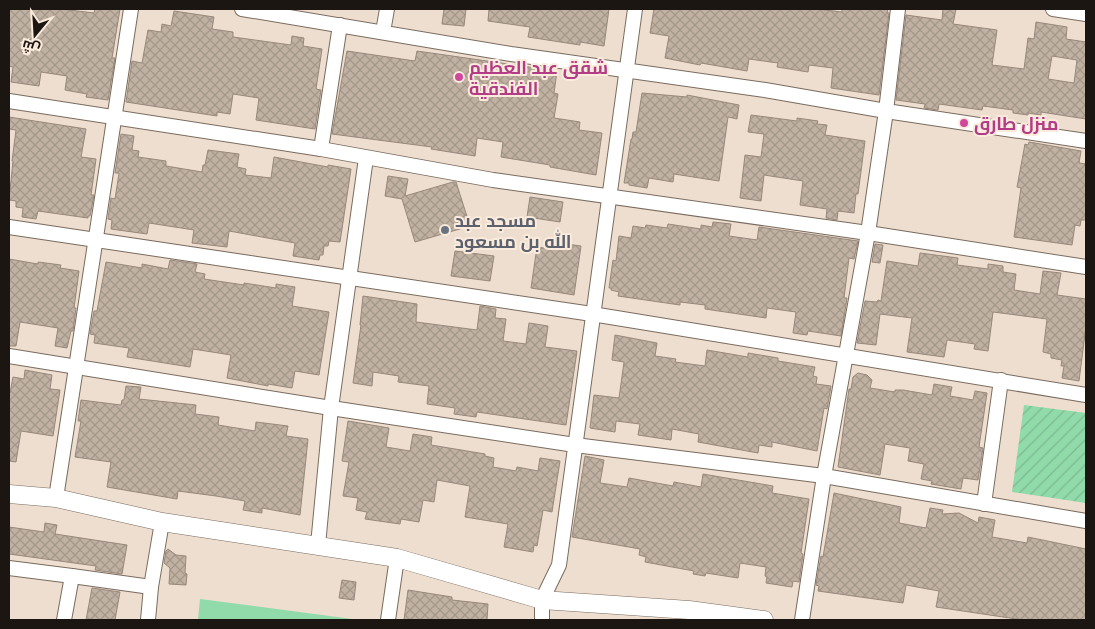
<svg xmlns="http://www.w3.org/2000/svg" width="1095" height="629" font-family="'Noto Serif',Cairo,serif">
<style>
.garden{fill:url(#garden-furrows)}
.pitch{fill:#91daaa}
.building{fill:url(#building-cross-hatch);stroke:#97887b;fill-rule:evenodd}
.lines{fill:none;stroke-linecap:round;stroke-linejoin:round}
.minor-casing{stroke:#796b5e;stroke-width:16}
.tertiary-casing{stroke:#796b5e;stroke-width:19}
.minor{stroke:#fff;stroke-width:14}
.tertiary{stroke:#fff;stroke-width:18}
.hotel-dot{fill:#d1479c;stroke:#fbebdc;stroke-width:2}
.worship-dot{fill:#6b7280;stroke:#fbebdc;stroke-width:2}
.labels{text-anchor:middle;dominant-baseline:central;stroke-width:4;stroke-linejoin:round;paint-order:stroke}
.hotel-label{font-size:18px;font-weight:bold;fill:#b23c85;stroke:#fbebdc;text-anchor:start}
.worship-label{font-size:18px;font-weight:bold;fill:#5b616d;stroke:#fbebdc;text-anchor:start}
</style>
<defs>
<pattern id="garden-furrows" width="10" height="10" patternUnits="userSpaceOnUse" patternTransform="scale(1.25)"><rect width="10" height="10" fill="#91daaa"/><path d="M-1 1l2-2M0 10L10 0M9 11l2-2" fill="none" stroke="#7cba91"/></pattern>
<pattern id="building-cross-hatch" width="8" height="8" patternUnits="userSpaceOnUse" patternTransform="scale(1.25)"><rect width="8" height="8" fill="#c0b1a2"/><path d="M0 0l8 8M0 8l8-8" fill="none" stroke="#a4988a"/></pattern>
</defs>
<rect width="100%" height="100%" fill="#eedecf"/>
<path class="garden" d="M1024,405L1086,413V503L1012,492Z"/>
<path class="pitch" d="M200,599L360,620H198Z"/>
<g class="building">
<path d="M9,9H61L94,13L95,9H120L112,58H115L108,100L86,97L87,94L65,90L67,76L41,72L39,86L11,82L13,67L9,66Z"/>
<path d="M444,9H466L464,26L442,24Z"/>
<path d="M489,9H609L604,46L580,42V45L528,37L530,27L488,21Z"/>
<path d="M654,9H817L842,12V9H888L887,13H889L879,95L831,88L833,68L809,65L808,72L777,67L778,63L749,59L747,71L701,63L700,65L665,58L669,36L650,33Z"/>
<path d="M943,9H956L953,24L997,30L992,65L1024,69L1028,38L1034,39L1036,22L1067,27L1066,39L1086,42V119L1041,112V115L1028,113V115L1013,113V110L983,106L982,110L939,104L938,110L924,108L925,104L896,100L906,15L942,20ZM1052,56L1077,60L1074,83L1048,79Z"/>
<path d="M174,11L214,17L212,29L233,32V37L291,45L292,36L304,38L303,46L322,49L316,89L321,90L315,129L256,120L259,98L233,94L230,114L217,112V116L126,102L132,61L142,63L148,30L161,32L162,24L171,26Z"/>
<path d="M347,51L415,61L417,51L557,71L554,93L558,94L554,118L580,122L579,130L602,133L596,175L550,167V165L501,157L503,142L477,138L475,156L431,149L432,147L332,134Z"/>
<path d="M642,93L687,97V95L739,105L737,119L728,117L719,181L674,174L673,182L649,178L647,188L629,185V183H624L631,139H632L633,132H636Z"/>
<path d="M751,115L797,121V118L818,121L817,124L827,125L825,135L865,141L858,194H856L854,213L838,211L837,220L826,218L827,209L800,205L803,181L764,175L761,201L740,198L745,155L761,157L764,134L748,132Z"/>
<path d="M9,117L86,129L81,157L96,159L91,195H94L90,216H88V218L38,211L36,219L22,217L23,208L16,207V201L9,200L13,161H12L16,130L9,129Z"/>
<path d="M121,134L134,136L132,150L139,151L138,157L166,161V166L202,172L203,165H205L208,150L239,154L237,167L246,169L245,175L271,178L274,157L328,167V165L351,169L340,242L329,241L328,246H324L323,255H320L319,260L293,256L295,243L229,231L227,247L192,243L194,230L149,223L147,234L111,229L112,220L108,219L111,198L115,199L119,173H115Z"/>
<path d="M1029,142L1081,151L1079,163L1086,164V220H1081L1080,226L1075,225L1072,245L1014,237L1021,188L1017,187L1025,144L1028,145Z"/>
<path d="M388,176L408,179L405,196L453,182H456L470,226L415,242L402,199L385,196Z"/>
<path d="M530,197L563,202L560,222L527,217Z"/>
<path d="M713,222L731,224L729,236L757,240L759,227L858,241L854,259L849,258L844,298H847L841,336L808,331L807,335L793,333L796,312L767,308L766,318L705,309V305L680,302V305L618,296L619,292L611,290V288H609L613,260L616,261L619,236L631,238L633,226L645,228L646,225L667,228L668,224L701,229V225L712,227Z"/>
<path d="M551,242L581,246L574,295L531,288L537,247L550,249Z"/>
<path d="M875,244L883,245L880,263L872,262Z"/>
<path d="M455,251L494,256L490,281L451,276Z"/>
<path d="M920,253L958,258L957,265L988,269V264L1003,266V272L1016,274L1014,290L1040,294L1043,271L1061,273L1057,295L1086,299V326L1079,381L1062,378L1064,366H1061L1062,360L1051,358V354L1043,352L1047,319L993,312L988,351L974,349L975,344L947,340L944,357L907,352L912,318L880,314L876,345L857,343L865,301L877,302L878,300L881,301L887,261L918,266Z"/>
<path d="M9,259L38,264V262L61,265L60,268L79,271L74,308H76L73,331H71L67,348L55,346L58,328L20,322L16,346H9Z"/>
<path d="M170,260L197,264L195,272L205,274L204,279L244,285V283L276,288V284L295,287L292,306L329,312L319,375L295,371L292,388L268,384V386L227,378L231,355L193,349L190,367L127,357L129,348L94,343L95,335L90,334L94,311H97L106,262L142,268V264L168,269Z"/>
<path d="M363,296L417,304L416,322L477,330L480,306L496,309L495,318L506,319L503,341L526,344L529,323L548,326L545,347L577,351L566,425L477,412L476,417L454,414L455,408L427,404L429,386L398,382L399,376L373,372L372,386L353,383L361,325H360Z"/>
<path d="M615,335L657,343L655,356L676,359L675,362L705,366L707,350L748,357V353L778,358V361L815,367L813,376L817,377L816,384L831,386L827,409L824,408L817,451L772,442V447L759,445L758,453L698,442L699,434L672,429L671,440L638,435L640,424L616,421L615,432L590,428L594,395L619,398L624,362L612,360Z"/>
<path d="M25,370L52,375L50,389L60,390L53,436L21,431L16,462L9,461V393H10L13,377L24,379Z"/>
<path d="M858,373L867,375L872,380L870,388L895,392V390H903L932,395L934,384L952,387L950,396L973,400L975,391L987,393L979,447L983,448L978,480L963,478L961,489L931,484L932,481L921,479L924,464L908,461L910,448L885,444L880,475L838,467L849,389H851L853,377Z"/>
<path d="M126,386L141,387L139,399L196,405L195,414L219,417L218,425L255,431L256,422L288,426L286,436L308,439L300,515L262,508V513L243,510L245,501L216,496L178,491L177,499L107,487L111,462L75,457L81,421H78L81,400L121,405L122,400H124Z"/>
<path d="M348,421L389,428L386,447L410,451L413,434L432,437L431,445L485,454V456L494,458L493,467L516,471L517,467L538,471L540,458L560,461L552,512L543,510L537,546L534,545L533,552L504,547L508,524L465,517L470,486L437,480L434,502L423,500L419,522L401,519L400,524L365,519L367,512L356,510L358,498L343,496L349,462L342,461Z"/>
<path d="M585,456L604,460L600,483L627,487L629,478L673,486L674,482L701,487L703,474L773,486L772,493L809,499L801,553L803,554L799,582L793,581L792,587L766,583L767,577L765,576L766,567L740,563L738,578L706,573L705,576L693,574L694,571L645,562L646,557L639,555L640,549L572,537Z"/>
<path d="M834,493L901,507L899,523L926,528L930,508L943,510L942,514L959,513L978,523L979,517L995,520L992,537L1027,543L1028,537L1086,549V620H1023L936,607L939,591L906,585L903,603L818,591L819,586L816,585L821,556L823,557Z"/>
<path d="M45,523L57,525L55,534L127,545L122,574L95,570L96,566L9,554V527L44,532Z"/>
<path d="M168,549L176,555L186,556L185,573L187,574L186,585L169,584L170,568L164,563L166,551Z"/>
<path d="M342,580L356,582L354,600L339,598Z"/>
<path d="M92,588L120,592L115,620H86Z"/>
<path d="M408,590L452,597V600L488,604L487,620H404Z"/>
</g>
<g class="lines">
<g class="minor-casing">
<g id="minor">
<path d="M242,9L511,54L765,90L886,111L1086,141"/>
<path d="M1053,9L1086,14"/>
<path d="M383,32L387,9"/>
<path d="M9,101L321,149L493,180L868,233L1086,267"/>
<path d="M321,149L340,25"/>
<path d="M9,227L592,314L1086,395"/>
<path d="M9,356L331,408L575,445L824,476L1086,521"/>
<path d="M56,498L131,9"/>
<path d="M984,504L1001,380"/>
<path d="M318,545L331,408L366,158"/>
<path d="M9,568L72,576"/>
<path d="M64,620L72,576L151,587"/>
<path d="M148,620L151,587L162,522"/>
<path d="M388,620L397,558"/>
<path d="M542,620V600L559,565L635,9"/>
<path d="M802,620L824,476L868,233L886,111L898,9"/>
</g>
</g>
<g class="tertiary-casing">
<path id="tertiary" d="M9,494L56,498L162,522L397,558L542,600L689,610L764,620"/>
</g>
<use href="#minor" class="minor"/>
<use href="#tertiary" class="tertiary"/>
</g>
<g class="hotel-dot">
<circle cx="459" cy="77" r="5"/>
<circle cx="964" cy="123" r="5"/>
</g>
<circle class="worship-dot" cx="445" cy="230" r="5"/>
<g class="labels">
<g class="hotel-label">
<text x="469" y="67">شقق عبد العظيم<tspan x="469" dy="21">الفندقية</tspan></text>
<text x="974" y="123">منزل طارق</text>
</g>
<g class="worship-label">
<text x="455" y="220">مسجد عبد<tspan x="455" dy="21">الله بن مسعود</tspan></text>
</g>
</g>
<rect width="1095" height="629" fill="none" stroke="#1b1611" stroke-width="20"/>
<g transform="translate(35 35) rotate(198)" stroke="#fbebdc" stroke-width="4" paint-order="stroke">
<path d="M0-4L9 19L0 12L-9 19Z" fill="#1b1611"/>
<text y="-8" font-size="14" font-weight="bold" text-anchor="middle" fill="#1b1611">ش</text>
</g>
</svg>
